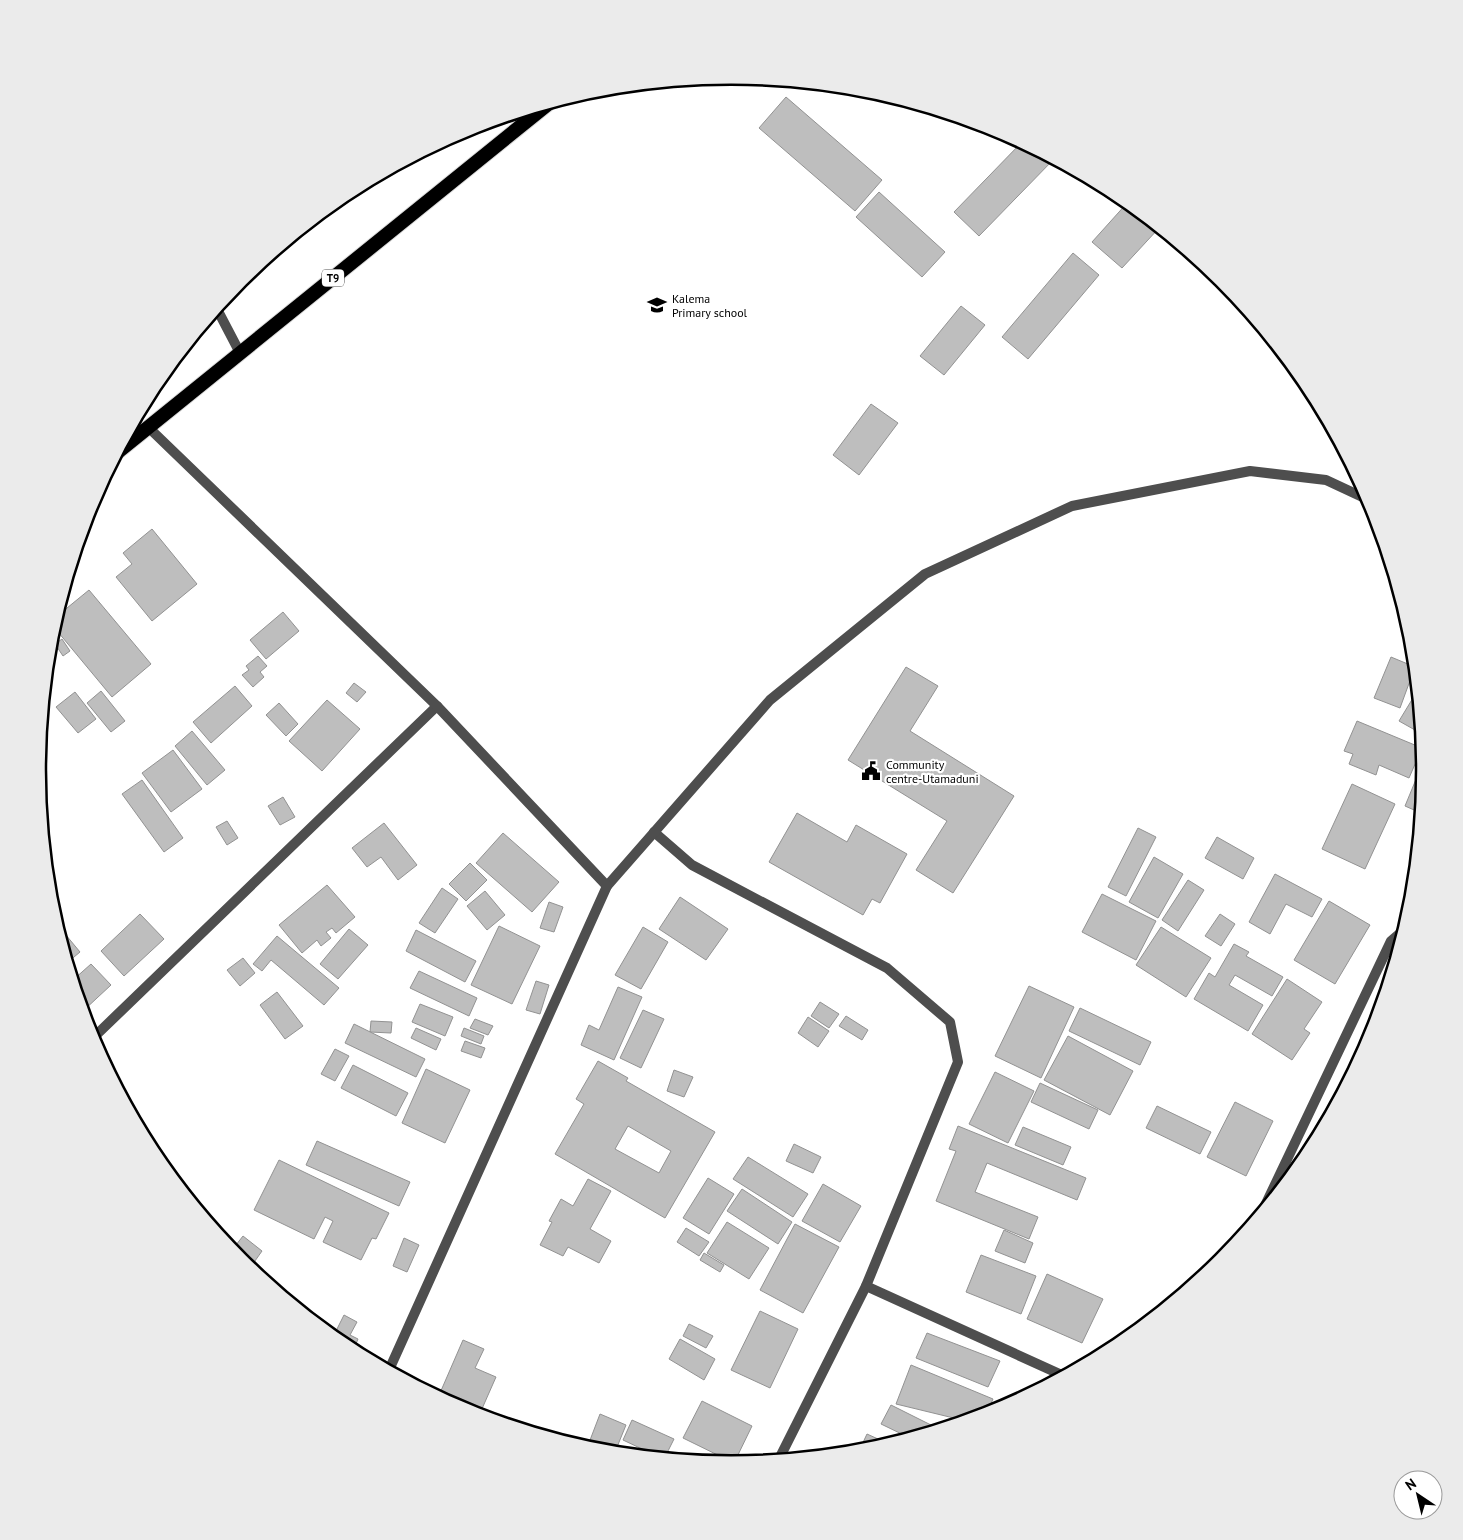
<svg xmlns="http://www.w3.org/2000/svg" width="1463" height="1540" font-family="'PT Sans',sans-serif">
<style>
.building{fill:#bebebe;stroke:#929292;fill-rule:evenodd}
.lines{fill:none;stroke-linecap:round;stroke-linejoin:round}
.trunk-casing{stroke:#dbdbdb;stroke-width:16}
.minor{stroke:#4e4e4e;stroke-width:10}
.tertiary{stroke:#4e4e4e;stroke-width:10}
.trunk{stroke:#000;stroke-width:14}
.labels{text-anchor:middle;dominant-baseline:central;stroke-width:4.5;stroke-linejoin:round;paint-order:stroke}
.shield{fill:#fff;stroke:#4c4c4c;stroke-width:1}
.shield-label{font-size:11px;font-weight:bold;fill:#000}
.poi-label{font-size:12px;fill:#000;stroke:#fff;text-anchor:start}
.rim{fill:none;stroke:#000;stroke-width:2.5}
</style>
<rect width="100%" height="100%" fill="#fff"/>
<g class="building">
<path d="M786,97L882,180L855,211L759,128Z"/>
<path d="M1022,142L1054,159L979,236L954,212Z"/>
<path d="M879,192L945,252L922,277L856,217Z"/>
<path d="M1128,202L1159,228L1122,268L1092,242Z"/>
<path d="M1073,253L1099,275L1028,359L1002,337Z"/>
<path d="M961,306L985,325L944,375L920,356Z"/>
<path d="M871,404L898,423L859,475L833,455Z"/>
<path d="M152,529L197,584L152,621L116,577L132,564L123,553Z"/>
<path d="M89,590L151,664L112,697L53,626L56,617Z"/>
<path d="M283,612L299,631L266,659L250,640Z"/>
<path d="M62,639L70,651L63,656L55,644Z"/>
<path d="M258,656L267,666L260,672L264,677L253,687L242,675L249,670L246,666Z"/>
<path d="M1391,657L1415,667L1400,708L1374,698Z"/>
<path d="M906,667L938,686L910,731L1014,796L953,893L916,870L947,821L848,760Z"/>
<path d="M354,683L366,692L357,702L346,693Z"/>
<path d="M235,686L252,706L211,743L193,722Z"/>
<path d="M101,691L125,721L111,732L87,703Z"/>
<path d="M75,692L96,719L78,733L56,707Z"/>
<path d="M1416,693L1418,694L1421,721L1415,730L1399,721Z"/>
<path d="M327,700L360,729L322,771L289,741Z"/>
<path d="M279,703L298,724L286,736L266,715Z"/>
<path d="M1357,721L1422,748L1409,778L1379,765L1376,775L1349,764L1353,754L1344,751Z"/>
<path d="M192,731L225,770L207,785L175,746Z"/>
<path d="M173,750L202,789L171,812L142,773Z"/>
<path d="M1424,760L1425,770L1421,813L1405,806Z"/>
<path d="M142,780L183,838L164,852L122,794Z"/>
<path d="M1352,784L1395,804L1365,869L1322,849Z"/>
<path d="M283,797L295,817L280,825L268,806Z"/>
<path d="M797,813L847,842L856,825L907,854L880,903L872,899L863,915L769,862Z"/>
<path d="M227,821L238,838L227,845L216,827Z"/>
<path d="M384,823L417,865L398,880L381,857L367,867L352,848Z"/>
<path d="M1138,828L1156,837L1126,896L1108,887Z"/>
<path d="M503,833L559,882L532,912L476,863Z"/>
<path d="M1217,837L1254,858L1243,879L1205,858Z"/>
<path d="M1154,857L1183,874L1158,918L1129,902Z"/>
<path d="M1417,860L1414,889L1406,886Z"/>
<path d="M470,863L487,880L466,901L449,884Z"/>
<path d="M1275,874L1322,899L1312,917L1286,904L1270,934L1249,922Z"/>
<path d="M1188,880L1204,890L1178,931L1162,920Z"/>
<path d="M327,885L355,917L336,933L332,928L326,932L331,938L321,946L317,940L302,953L279,925Z"/>
<path d="M442,888L458,899L435,933L419,923Z"/>
<path d="M485,891L505,915L487,930L467,906Z"/>
<path d="M1102,894L1156,921L1136,960L1082,932Z"/>
<path d="M680,897L728,929L706,960L659,929Z"/>
<path d="M1329,901L1370,925L1335,984L1294,960Z"/>
<path d="M549,902L563,907L554,932L540,928Z"/>
<path d="M140,914L164,939L124,976L101,951Z"/>
<path d="M1220,914L1235,924L1221,946L1205,936Z"/>
<path d="M56,923L80,952L68,962Z"/>
<path d="M499,926L540,946L512,1004L471,985Z"/>
<path d="M643,927L668,942L641,989L615,975Z"/>
<path d="M1161,927L1211,958L1186,997L1136,965Z"/>
<path d="M349,929L368,945L338,979L320,964Z"/>
<path d="M416,930L476,961L465,982L406,951Z"/>
<path d="M277,936L339,988L324,1005L271,960L262,971L253,964Z"/>
<path d="M1234,944L1249,952L1246,956L1283,977L1272,996L1235,975L1229,985L1263,1005L1248,1031L1194,999L1209,973L1215,977Z"/>
<path d="M243,958L255,973L240,986L227,970Z"/>
<path d="M91,964L111,985L83,1011L73,980Z"/>
<path d="M419,971L477,998L469,1016L410,988Z"/>
<path d="M1287,979L1322,1002L1304,1029L1310,1033L1292,1060L1252,1034Z"/>
<path d="M536,981L549,985L540,1014L526,1010Z"/>
<path d="M1029,986L1074,1007L1041,1078L995,1056Z"/>
<path d="M618,987L642,997L614,1060L581,1045L589,1025L599,1030Z"/>
<path d="M277,992L303,1026L285,1039L260,1005Z"/>
<path d="M820,1002L839,1014L829,1028L811,1016Z"/>
<path d="M420,1004L453,1017L445,1036L412,1022Z"/>
<path d="M1080,1008L1151,1042L1140,1065L1069,1031Z"/>
<path d="M643,1010L664,1019L641,1068L620,1058Z"/>
<path d="M846,1016L868,1030L862,1040L839,1026Z"/>
<path d="M808,1017L829,1031L818,1047L798,1033Z"/>
<path d="M475,1019L493,1026L488,1035L470,1028Z"/>
<path d="M371,1021L392,1022L391,1033L370,1032Z"/>
<path d="M354,1024L425,1059L416,1077L345,1043Z"/>
<path d="M416,1028L441,1039L436,1050L411,1038Z"/>
<path d="M464,1028L484,1036L481,1044L461,1036Z"/>
<path d="M1068,1036L1133,1071L1110,1115L1044,1080Z"/>
<path d="M465,1041L485,1048L481,1058L461,1051Z"/>
<path d="M335,1049L349,1056L335,1081L321,1074Z"/>
<path d="M598,1061L628,1078L626,1081L715,1132L665,1218L555,1154L584,1104L576,1099ZM628,1126L671,1151L659,1173L615,1149Z"/>
<path d="M353,1065L408,1093L396,1116L341,1088Z"/>
<path d="M426,1069L470,1090L445,1143L402,1123Z"/>
<path d="M674,1070L693,1077L684,1097L667,1091Z"/>
<path d="M995,1072L1034,1091L1008,1143L969,1124Z"/>
<path d="M1040,1083L1098,1110L1089,1129L1031,1102Z"/>
<path d="M1235,1102L1273,1121L1246,1176L1207,1157Z"/>
<path d="M1157,1106L1211,1132L1200,1154L1146,1128Z"/>
<path d="M958,1126L1086,1178L1077,1200L987,1163L975,1192L1038,1217L1029,1239L936,1201L956,1151L949,1149Z"/>
<path d="M1023,1127L1071,1147L1063,1165L1015,1145Z"/>
<path d="M317,1141L410,1182L399,1206L306,1165Z"/>
<path d="M794,1144L821,1157L813,1173L786,1161Z"/>
<path d="M748,1157L808,1194L793,1217L733,1179Z"/>
<path d="M279,1160L389,1213L376,1239L372,1238L361,1260L323,1242L333,1221L325,1217L314,1239L254,1210Z"/>
<path d="M708,1178L734,1194L709,1234L683,1218Z"/>
<path d="M588,1179L611,1191L590,1229L611,1241L599,1263L568,1247L563,1256L540,1245L552,1222L549,1221L561,1199L573,1206Z"/>
<path d="M823,1184L861,1206L840,1242L802,1221Z"/>
<path d="M742,1189L792,1222L778,1244L727,1211Z"/>
<path d="M727,1222L769,1248L749,1279L707,1253Z"/>
<path d="M795,1224L839,1247L803,1313L760,1290Z"/>
<path d="M686,1228L709,1242L699,1256L677,1242Z"/>
<path d="M1004,1230L1033,1243L1025,1263L995,1251Z"/>
<path d="M243,1236L262,1251L250,1268L232,1250Z"/>
<path d="M404,1238L419,1245L407,1272L393,1266Z"/>
<path d="M704,1253L724,1265L720,1272L700,1260Z"/>
<path d="M981,1255L1036,1276L1021,1314L966,1292Z"/>
<path d="M1047,1274L1103,1299L1082,1343L1027,1319Z"/>
<path d="M760,1311L798,1329L770,1388L731,1370Z"/>
<path d="M344,1315L357,1322L350,1335L358,1339L353,1351L333,1337Z"/>
<path d="M689,1324L713,1336L706,1348L683,1336Z"/>
<path d="M927,1333L1000,1361L988,1387L916,1358Z"/>
<path d="M680,1339L715,1359L704,1380L669,1359Z"/>
<path d="M463,1340L484,1349L475,1368L496,1377L481,1411L440,1393Z"/>
<path d="M911,1365L993,1399L986,1415L966,1421L896,1404Z"/>
<path d="M702,1401L752,1426L734,1463L683,1438Z"/>
<path d="M891,1405L935,1427L933,1430L910,1438L881,1424Z"/>
<path d="M600,1414L626,1425L615,1452L596,1451L587,1448Z"/>
<path d="M632,1420L674,1439L665,1457H659L623,1440Z"/>
<path d="M867,1434L889,1444L859,1451Z"/>
</g>
<g class="lines">
<g class="trunk-casing">
<path id="trunk" d="M119,451L548,104"/>
</g>
<g class="minor">
<path d="M217,309L240,353"/>
<path d="M654,832L692,865L887,968L950,1022L958,1062L866,1286L779,1459"/>
<path d="M607,886L770,700L925,574L1072,506L1250,471L1326,480L1371,501"/>
<path d="M92,1039L437,706"/>
<path d="M1262,1212L1391,941L1405,929"/>
<path d="M866,1286L1064,1376"/>
</g>
<path class="tertiary" d="M148,427L437,706L607,886L389,1370"/>
<use href="#trunk" class="trunk"/>
</g>
<defs>
<g id="school-bare" transform="scale(1.5)"><path d="M0-5L7-2L0 1L-7-2ZM-4 1L0 2.5L4 1V4Q0 6-4 4Z" fill="#000" stroke="#fff" stroke-width="2.5" paint-order="stroke"/></g>
<g id="civic-bare" transform="scale(1.5)"><path d="M-.6-6.5H3V-4.5H.6V-3L4-1V1h2V6H-6V1h2V-1L-.6-3ZM-1.2 2.5V6h2.4V2.5Z" fill="#000" stroke="#fff" stroke-width="2.5" paint-order="stroke"/></g>
</defs>
<g fill-rule="evenodd">
<use href="#school-bare" x="657" y="305"/>
<use href="#civic-bare" x="871" y="771"/>
</g>
<g class="labels">
<rect class="shield" x="322" y="269.5" width="22" height="17" rx="4"/>
<g class="shield-label">
<text x="333" y="278">T9</text>
</g>
<g class="poi-label">
<text x="672" y="298">Kalema<tspan x="672" dy="14">Primary school</tspan></text>
<text x="886" y="764">Community<tspan x="886" dy="14">centre-Utamaduni</tspan></text>
</g>
</g>
<path d="M0 0H1463V1540H0ZM46 770a685 685 0 1 1 1370 0a685 685 0 1 1-1370 0Z" fill="#ebebeb" fill-rule="evenodd"/>
<path class="rim" d="M46 770a685 685 0 1 1 1370 0a685 685 0 1 1-1370 0Z"/>
<g transform="translate(1418 1495) rotate(325)"><circle r="24" fill="#ffffff" stroke="#999999"/>
<path d="M0-4L9 19L0 12L-9 19Z" fill="#000000"/>
<text y="-8" font-size="14" font-weight="bold" text-anchor="middle" fill="#000000">N</text>
</g>
</svg>
